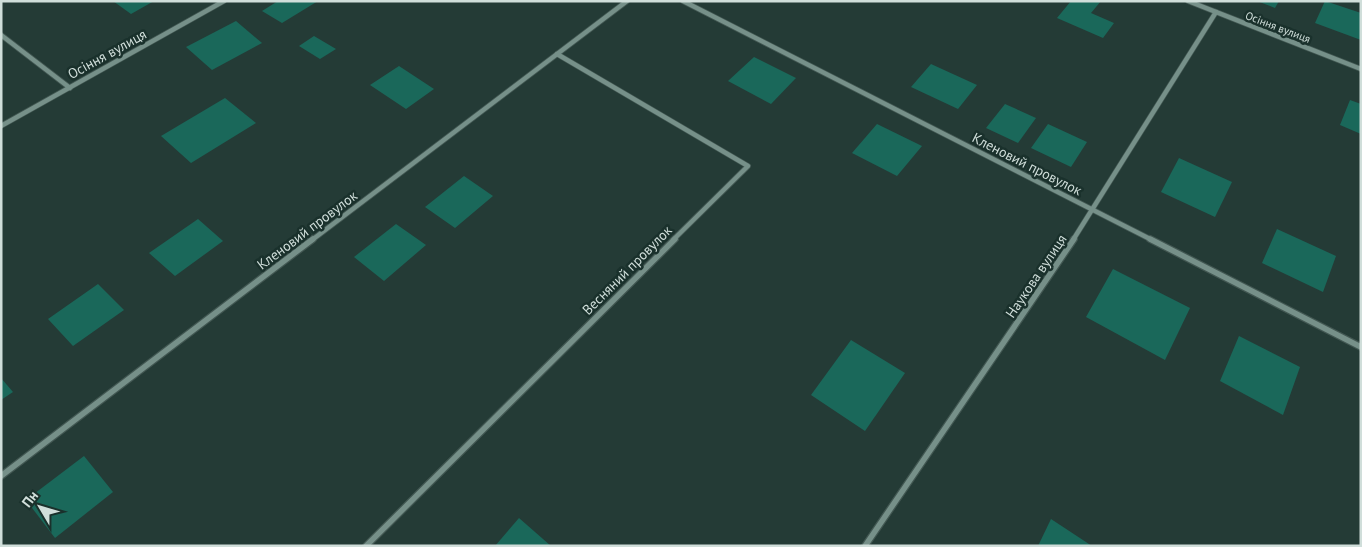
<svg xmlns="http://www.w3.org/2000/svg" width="1362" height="547" font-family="'PT Sans',sans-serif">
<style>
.building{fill:#1a685a}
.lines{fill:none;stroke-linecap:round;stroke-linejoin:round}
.street-far1-casing{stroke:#425752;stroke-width:6}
.street-casing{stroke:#425752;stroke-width:8}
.street-far1{stroke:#769089;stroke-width:4.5}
.street{stroke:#769089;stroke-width:5.5}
.labels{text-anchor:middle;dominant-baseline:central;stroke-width:5;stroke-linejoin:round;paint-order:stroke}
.far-street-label{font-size:11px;fill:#d0deda;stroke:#1a312c}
.street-label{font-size:14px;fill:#d0deda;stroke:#1a312c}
</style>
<rect width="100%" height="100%" fill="#243b36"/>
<g class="building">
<path d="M113,1H154L131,14Z"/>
<path d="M278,1H318L282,23L262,11Z"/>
<path d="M1071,1H1101L1091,13L1114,23L1103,38L1057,18Z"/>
<path d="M1257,1H1279L1275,8Z"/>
<path d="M1325,1L1361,13V40L1315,23Z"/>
<path d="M236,21L262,43L212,70L186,47Z"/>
<path d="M314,36L336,49L320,59L299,46Z"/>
<path d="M754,57L796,78L771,104L728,81Z"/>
<path d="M931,64L977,85L958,109L911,87Z"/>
<path d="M399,66L434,89L406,109L370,85Z"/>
<path d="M225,98L256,123L191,163L161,136Z"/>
<path d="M1350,100L1361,104V134L1340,125Z"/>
<path d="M1005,104L1036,118L1018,143L986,128Z"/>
<path d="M877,124L922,146L897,176L852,153Z"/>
<path d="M1048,124L1087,142L1071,167L1031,148Z"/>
<path d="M1179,158L1232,182L1215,217L1161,192Z"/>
<path d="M464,176L493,196L455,228L425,207Z"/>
<path d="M198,219L223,241L175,276L149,253Z"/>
<path d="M396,224L426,245L384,281L354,257Z"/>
<path d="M1277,229L1336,256L1323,292L1262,263Z"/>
<path d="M1113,269L1190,308L1165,360L1086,317Z"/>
<path d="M98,284L124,310L73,346L48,319Z"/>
<path d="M1239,336L1300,367L1283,415L1220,381Z"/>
<path d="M851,340L905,373L865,431L811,395Z"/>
<path d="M1,378L13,392L1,400Z"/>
<path d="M84,456L113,492L55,538L26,500Z"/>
<path d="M519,518L551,546H495Z"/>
<path d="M1051,519L1092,546H1038Z"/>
</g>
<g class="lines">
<g class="street-far1-casing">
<g id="street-far1">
<path d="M683,1L1152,240"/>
<path d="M1188,1L1361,69"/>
<path d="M1,35L70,88"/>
<path d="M557,54L748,166L673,240"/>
<path d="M1,126L224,1"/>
<path d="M312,240L627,1"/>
<path d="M1073,240L1216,12"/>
</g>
</g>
<g class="street-casing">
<g id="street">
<path d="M1150,239L1361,347"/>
<path d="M1,476L313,239"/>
<path d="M366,546L675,239"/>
<path d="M865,546L1074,239"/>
</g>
</g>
<use href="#street-far1" class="street-far1"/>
<use href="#street" class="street"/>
</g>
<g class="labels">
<g class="far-street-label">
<text transform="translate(1278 27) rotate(21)">Осіння вулиця</text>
</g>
<g class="street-label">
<text transform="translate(107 54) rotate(-29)">Осіння вулиця</text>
<text transform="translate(1027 164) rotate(27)">Кленовий провулок</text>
<text transform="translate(307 230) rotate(-37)">Кленовий провулок</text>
<text transform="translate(627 270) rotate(-45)">Весняний провулок</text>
<text transform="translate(1036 276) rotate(-56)">Наукова вулиця</text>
</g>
</g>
<rect width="1362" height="547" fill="none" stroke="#d0deda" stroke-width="5"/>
<g transform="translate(40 507) rotate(308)" stroke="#1a312c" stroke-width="4" paint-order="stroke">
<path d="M0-4L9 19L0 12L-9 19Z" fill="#d0deda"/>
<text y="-8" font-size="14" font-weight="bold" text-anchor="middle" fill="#d0deda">Пн</text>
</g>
</svg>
